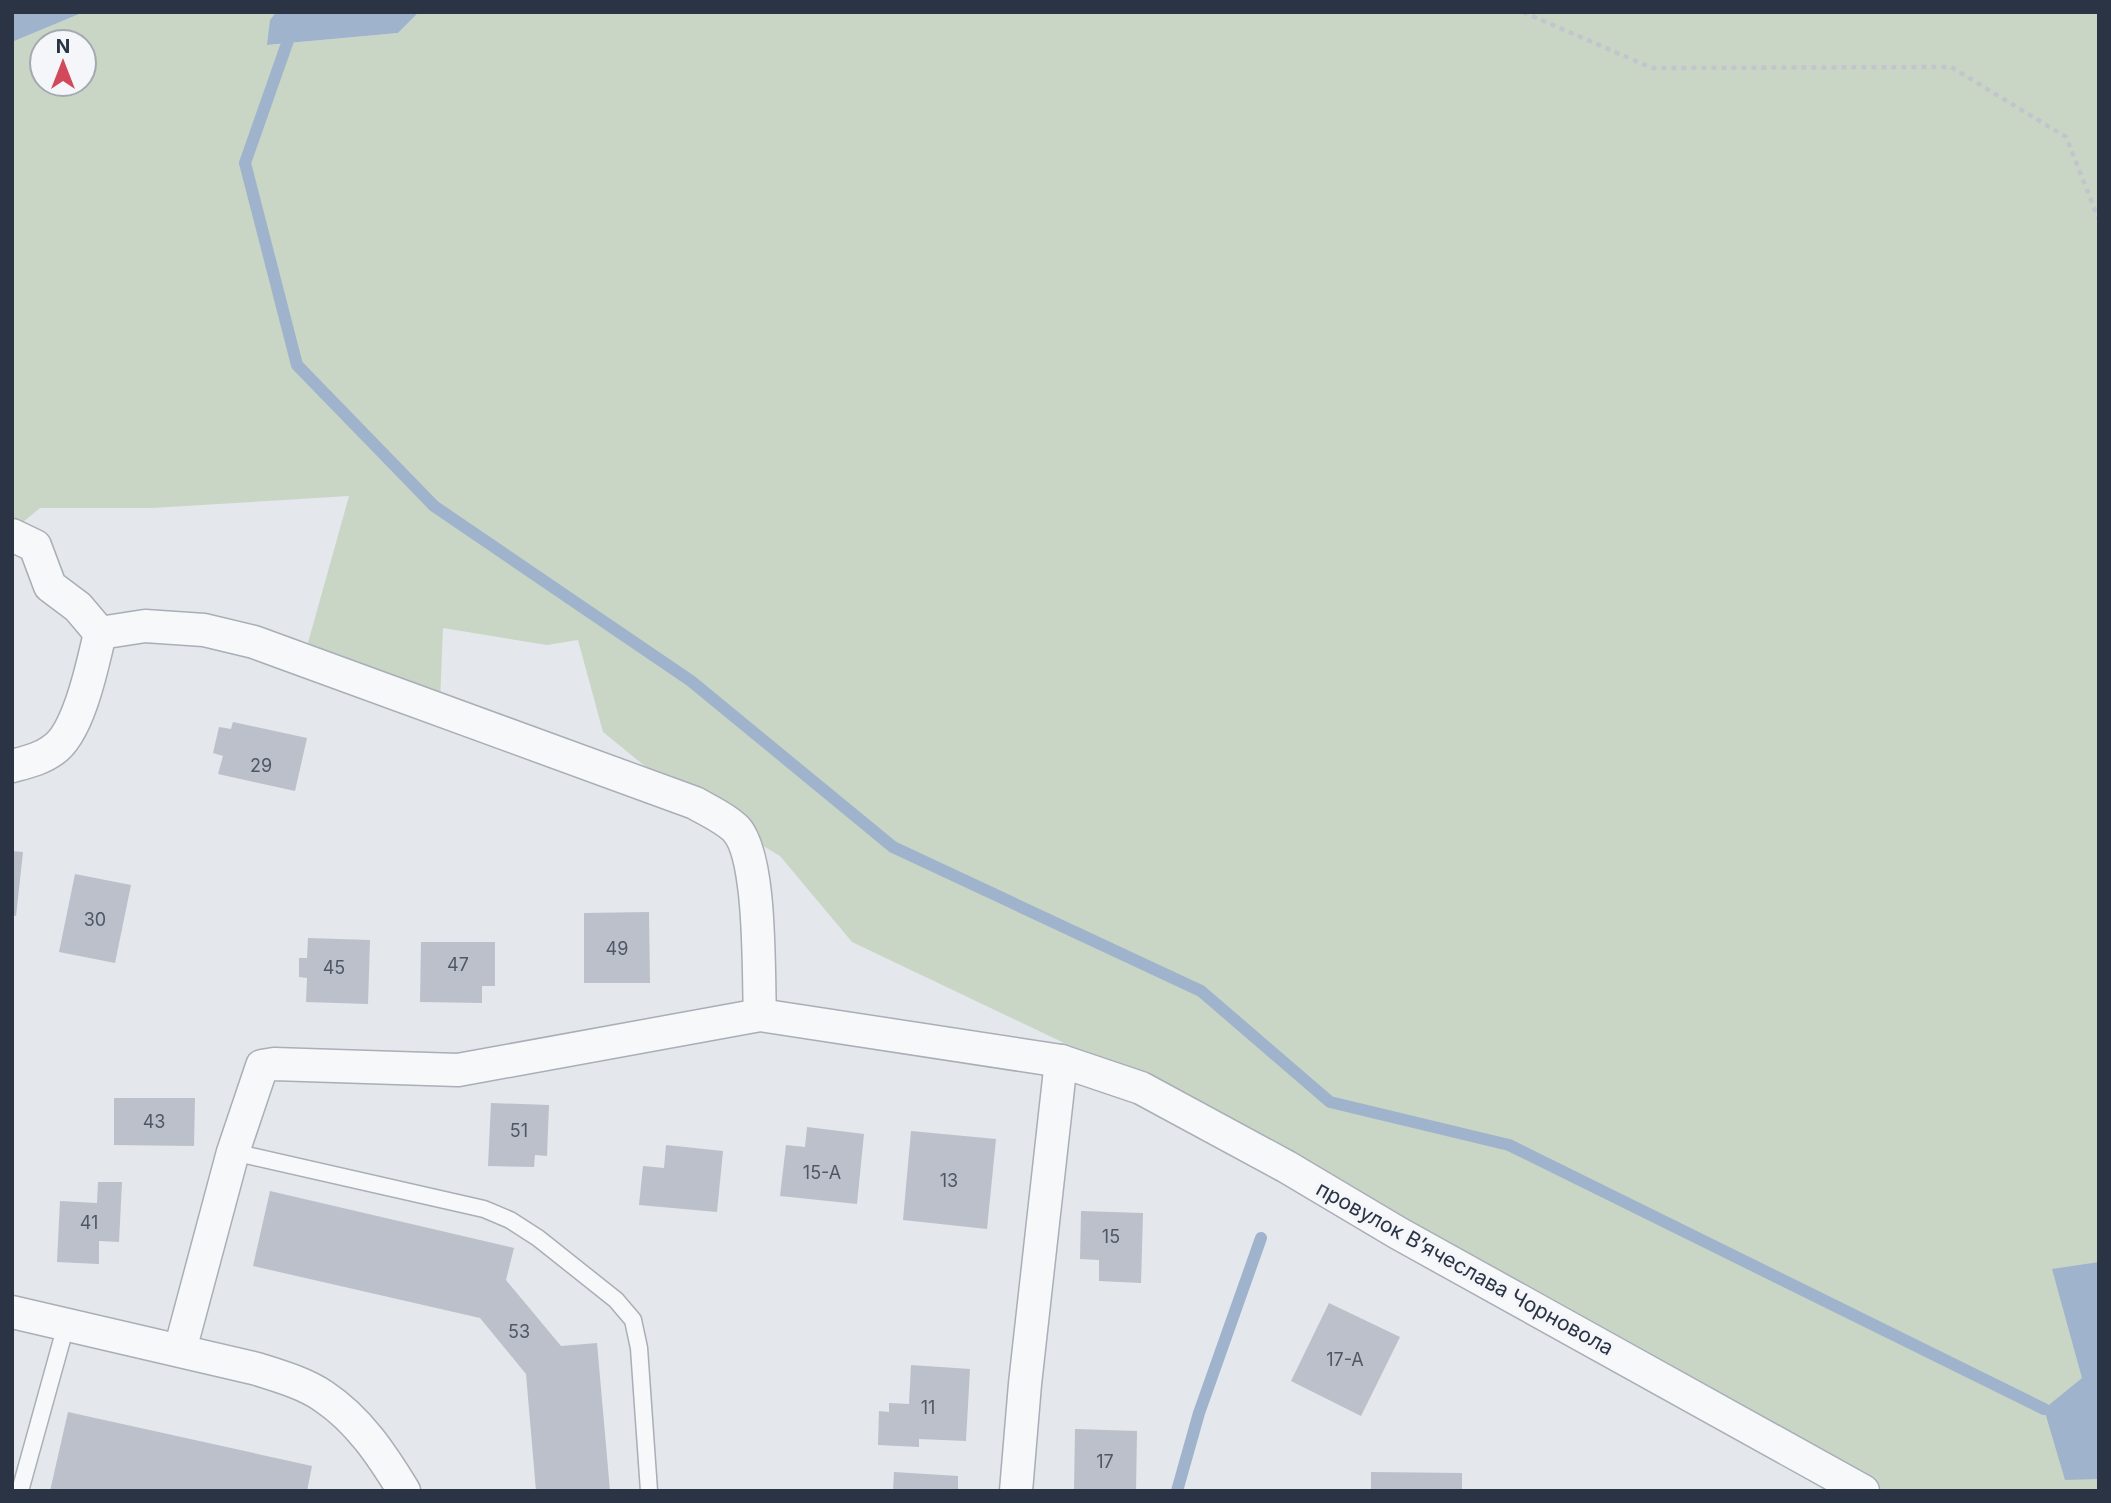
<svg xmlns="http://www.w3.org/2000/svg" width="2111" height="1503" font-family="Inter,sans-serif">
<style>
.green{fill:#c9d6c5;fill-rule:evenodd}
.water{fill:#9fb4cc}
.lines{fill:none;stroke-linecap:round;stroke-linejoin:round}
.stream{stroke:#9fb4cc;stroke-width:12}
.building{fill:#bbc0ca}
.service-casing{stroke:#a9aeb7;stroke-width:19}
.minor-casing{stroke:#a9aeb7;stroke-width:35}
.path{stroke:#c2c5cb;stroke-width:4.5;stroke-dasharray:5 5;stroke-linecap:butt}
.service{stroke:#f7f8fa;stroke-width:16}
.minor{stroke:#f7f8fa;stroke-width:32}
.labels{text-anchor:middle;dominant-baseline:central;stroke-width:7;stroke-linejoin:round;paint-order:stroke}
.number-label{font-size:18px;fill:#4f5766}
.street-label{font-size:21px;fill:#2b3445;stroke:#f4f6f9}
</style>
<rect width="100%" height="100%" fill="#e4e7ec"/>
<path class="green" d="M84,12H276L270,20L268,45L398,33L419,12H2099V1491H1883L1754,1414L1062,1042L852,942L780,856L689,802L603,732L578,640L547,645L443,628L440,702L306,650L349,496L152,508H40L12,531V42ZM42,42H84V84H42Z"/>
<g class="water">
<path d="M12,12H84L12,42Z"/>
<path d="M276,12H419L398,33L267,45L270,20Z"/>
<path d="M2099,1262V1479L2065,1480L2044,1409L2082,1378L2052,1269Z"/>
</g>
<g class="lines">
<g class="stream">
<path d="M298,12L245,163L297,365L434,506L691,681L893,847L1201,991L1330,1102L1509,1145L2044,1409"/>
<path d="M1177,1491L1199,1413L1261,1238"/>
</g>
</g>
<g class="building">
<path d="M233,722L307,738L295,791L218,774L223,756L213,753L219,727L231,729Z"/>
<path d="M12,851L23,852L16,916L12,915Z"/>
<path d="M75,874L131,885L115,963L59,952Z"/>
<path d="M649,912L650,983H584V913Z"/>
<path d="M308,938L370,940L368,1004L306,1002L307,978L299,977V958H307Z"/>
<path d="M421,942H495V986H482V1003L420,1002Z"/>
<path d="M114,1098H195L194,1146L114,1145Z"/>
<path d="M491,1103L549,1105L547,1156L535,1155L534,1167L488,1166Z"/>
<path d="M807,1127L864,1134L857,1204L780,1196L786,1145L805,1147Z"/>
<path d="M911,1131L996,1139L987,1229L903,1220Z"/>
<path d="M666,1145L723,1151L717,1212L639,1205L643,1166L664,1168Z"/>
<path d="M98,1182H122L119,1242L99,1241V1264L57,1262L60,1201L97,1203Z"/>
<path d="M270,1191L514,1248L506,1280L561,1346L597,1343L610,1491H536L526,1374L480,1318L253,1266Z"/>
<path d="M1081,1211L1143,1213L1141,1283L1099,1281V1260L1080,1259Z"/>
<path d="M1329,1303L1400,1337L1361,1416L1291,1381Z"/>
<path d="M911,1365L970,1369L966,1441L919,1439V1447L878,1445L879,1411L889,1412V1403L909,1404Z"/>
<path d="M68,1412L312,1466L307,1491H50Z"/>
<path d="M1075,1429L1137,1431L1136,1491H1074Z"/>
<path d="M894,1472L958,1476V1491H893Z"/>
<path d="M1371,1472L1462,1473V1491H1371Z"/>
</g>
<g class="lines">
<g class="service-casing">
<g id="service">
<path d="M233,1152L484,1209L510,1220L538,1238L616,1300L633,1320L639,1348L649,1491"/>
<path d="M20,1491L66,1325"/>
</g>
</g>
<g class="minor-casing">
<g id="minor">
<path d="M12,535L35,546L50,586L78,607L100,633"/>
<path d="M100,633L145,626L204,630L254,642L695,803C709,811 725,818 736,829C762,857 758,974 760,1015"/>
<path d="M12,766C27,762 41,759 53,750C79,733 93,663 100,633"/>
<path d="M12,1312L257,1369C279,1376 304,1383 323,1396C359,1420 382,1455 404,1491"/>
<path d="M180,1350L233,1152L262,1066L274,1064L458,1070L760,1015L1061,1061L1141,1088L1287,1167L1398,1233L1863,1491"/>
<path d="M1016,1491L1025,1384L1061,1061"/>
</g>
</g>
<path class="path" d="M1523,12L1652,68L1951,67L2066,137L2099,220"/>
<use href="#service" class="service"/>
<use href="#minor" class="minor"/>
</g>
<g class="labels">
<g class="number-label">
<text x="261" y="765">29</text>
<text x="95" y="919">30</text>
<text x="617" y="948">49</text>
<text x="458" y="964">47</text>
<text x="334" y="967">45</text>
<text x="154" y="1121">43</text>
<text x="519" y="1130">51</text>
<text x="822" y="1172">15-А</text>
<text x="949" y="1180">13</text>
<text x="89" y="1222">41</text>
<text x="1111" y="1236">15</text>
<text x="519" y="1331">53</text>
<text x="1345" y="1359">17-А</text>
<text x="928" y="1407">11</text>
<text x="1105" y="1461">17</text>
</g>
<g class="street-label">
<text transform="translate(1465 1268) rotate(29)">провулок Вʼячеслава Чорновола</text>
</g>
</g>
<rect width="2111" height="1503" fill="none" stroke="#2b3445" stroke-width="28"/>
<g transform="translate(63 63)"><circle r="33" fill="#f4f6f9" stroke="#a4a8b1" stroke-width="2"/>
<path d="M0-5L12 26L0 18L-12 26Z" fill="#d1495b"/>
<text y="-10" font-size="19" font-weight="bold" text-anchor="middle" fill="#2b3445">N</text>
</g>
</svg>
